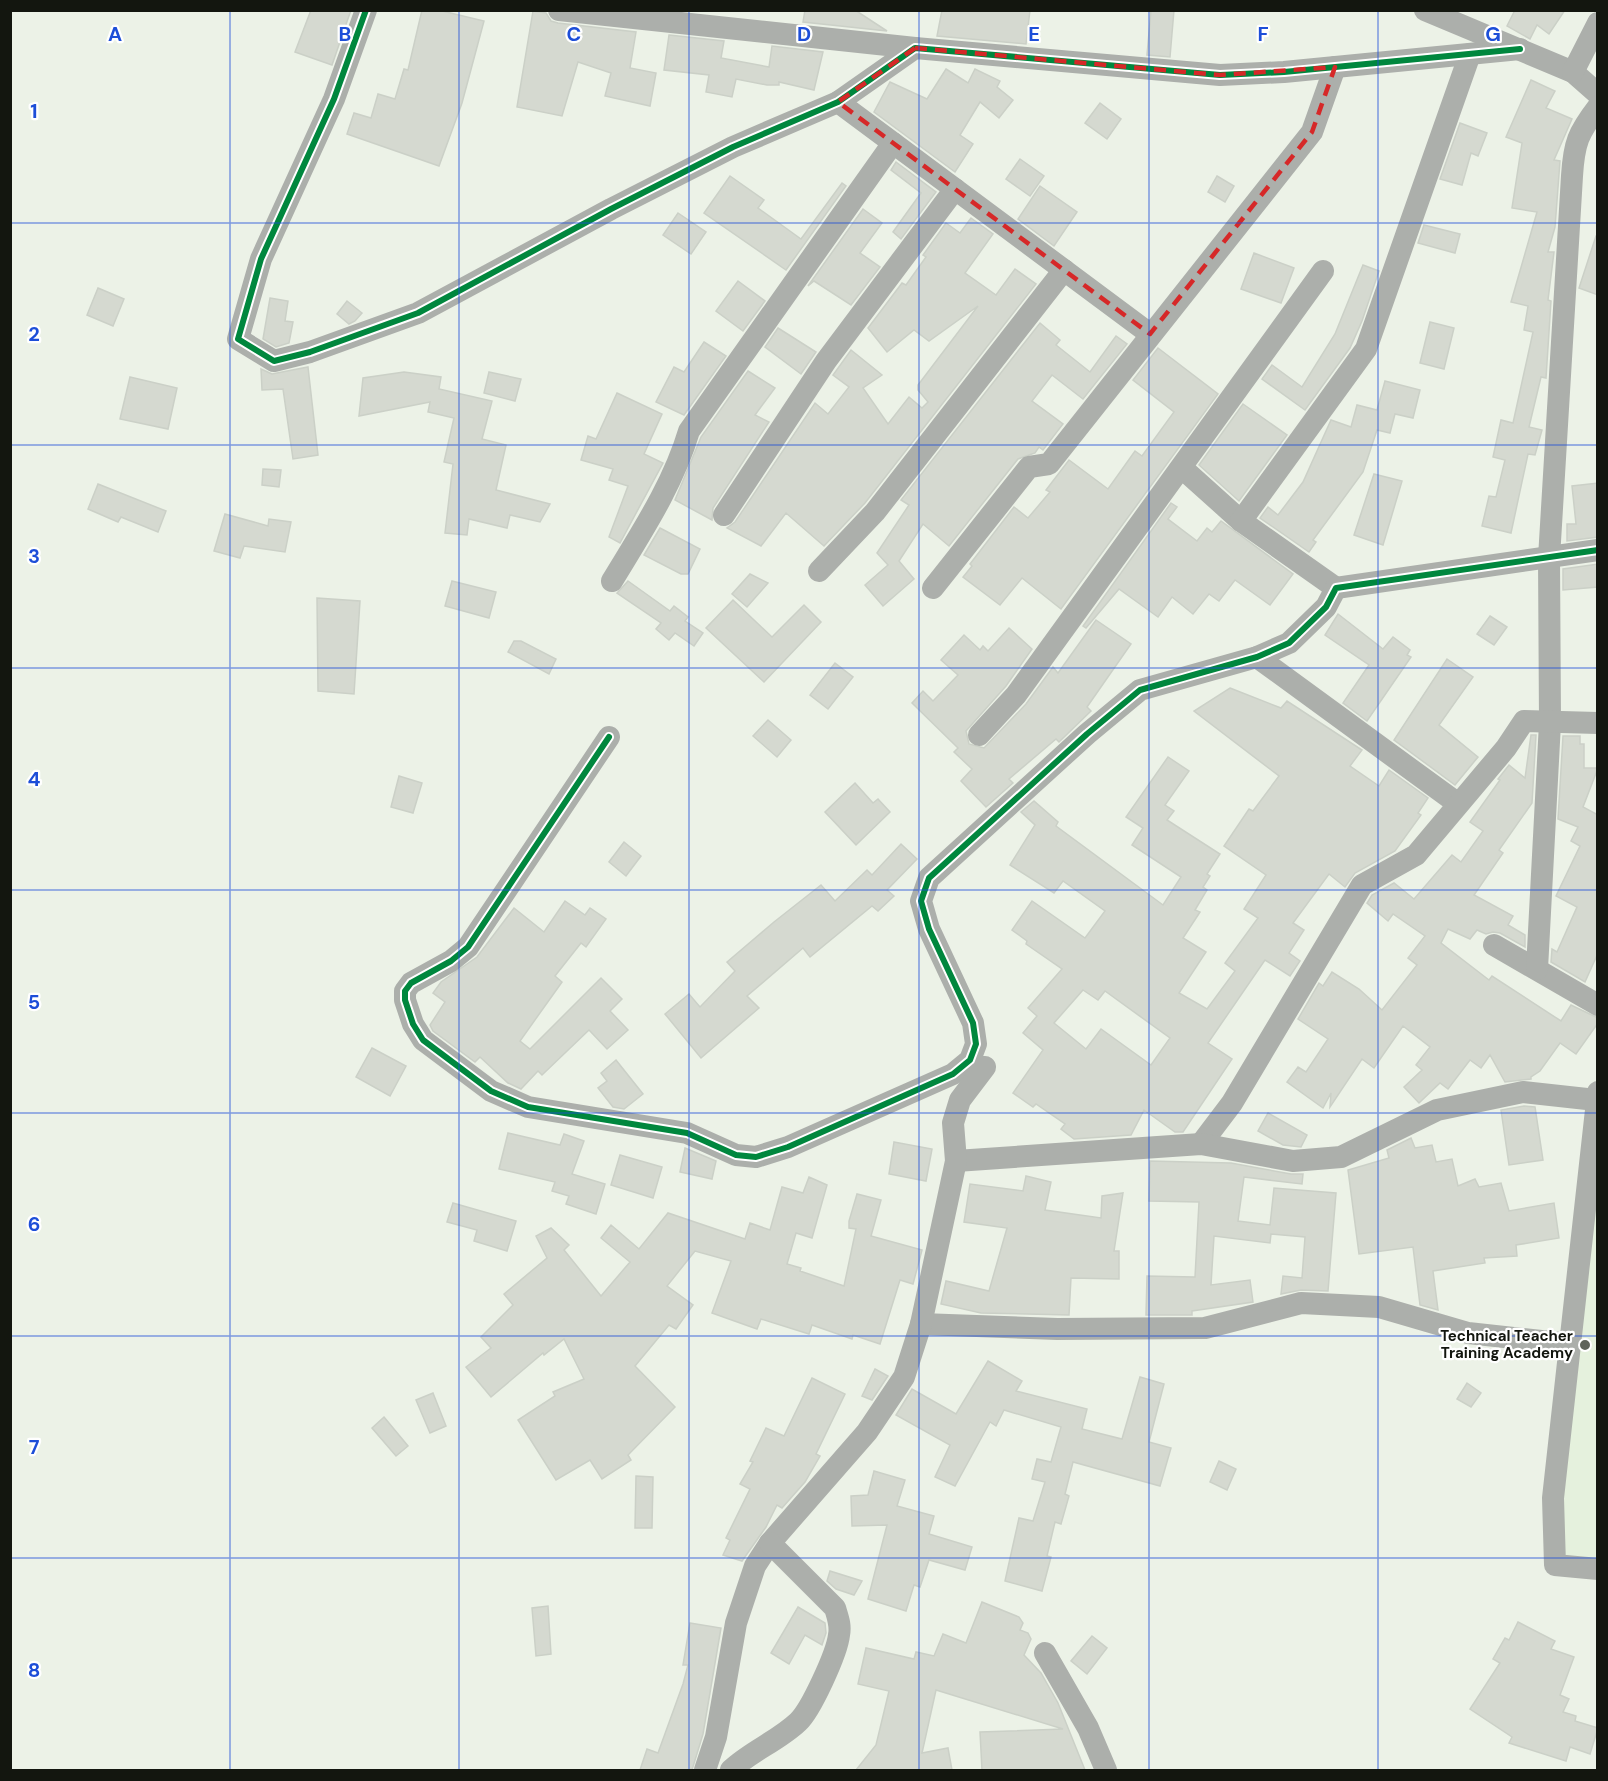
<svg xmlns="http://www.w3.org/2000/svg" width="1608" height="1781" font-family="'DM Sans',sans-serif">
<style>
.built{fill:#e5f1dd}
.building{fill:#d5d9d0;stroke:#cbd0c7;stroke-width:1.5;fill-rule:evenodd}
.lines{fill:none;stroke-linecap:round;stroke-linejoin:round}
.minor{stroke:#acafab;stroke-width:22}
.cycleway-casing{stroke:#fff;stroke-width:10}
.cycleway{stroke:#00873e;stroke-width:6}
.marked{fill:none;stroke:#d62828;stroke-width:4.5;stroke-dasharray:12 8;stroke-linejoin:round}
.grid{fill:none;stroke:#1d4ed8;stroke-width:1.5;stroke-opacity:0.55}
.poi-dot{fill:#5f635b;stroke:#fff;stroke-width:2}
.labels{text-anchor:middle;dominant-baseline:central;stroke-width:4.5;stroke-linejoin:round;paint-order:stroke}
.poi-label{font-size:15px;font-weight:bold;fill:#13160f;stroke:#fff;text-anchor:end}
.grid-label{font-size:20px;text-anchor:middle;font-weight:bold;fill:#1d4ed8;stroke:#fff;stroke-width:4.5;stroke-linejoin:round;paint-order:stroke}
</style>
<rect width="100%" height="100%" fill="#ecf2e7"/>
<path class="built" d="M1597,1179V1575L1568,1573L1547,1512Z"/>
<g class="building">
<path d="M311,10H351L332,65L295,52Z"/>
<path d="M422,10H438L484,21L462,103L439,166L347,134L354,113L371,118L378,94L395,99L404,69L408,70Z"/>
<path d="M805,10H855L887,31L803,22Z"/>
<path d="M942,10H1030L1026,44L937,36Z"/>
<path d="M1151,10H1174L1170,57L1147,55Z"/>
<path d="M1515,10H1565L1549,34L1537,25L1530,39L1507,26Z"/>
<path d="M533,11L546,13L551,21L558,23L636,32L630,68L656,73L650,106L605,96L611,73L578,62L562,116L517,107Z"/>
<path d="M669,35L724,41L721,58L769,67L772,46L823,52L814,90L779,82V85H767L736,79L732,97L706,92L709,75L664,70Z"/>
<path d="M946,69L968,83L975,69L1000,81L997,87L1013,100L999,118L980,102L960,135L973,144L955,172L874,112L890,82L927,99Z"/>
<path d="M1531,80L1555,91L1546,108L1572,119L1554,160L1560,161L1555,227L1548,252H1554L1548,300L1551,301L1546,378L1541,377L1529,427L1542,430L1535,455L1528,454L1511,533L1482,526L1489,496L1496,497L1505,460L1493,457L1501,420L1513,423L1533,332L1524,330L1528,306L1511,302L1537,212L1512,208L1522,143L1506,137Z"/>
<path d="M1100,103L1121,119L1107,139L1085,123Z"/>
<path d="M1460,123L1487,133L1478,156L1471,153L1462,185L1440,179Z"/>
<path d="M1020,159L1044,176L1030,196L1006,179Z"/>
<path d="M896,162L936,192L901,239L893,232L921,193L891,170Z"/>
<path d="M730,176L764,200L758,208L801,239L842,183L846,186L786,270L704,213Z"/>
<path d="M1217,176L1234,186L1225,202L1208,192Z"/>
<path d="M1040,186L1077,212L1054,246L1018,219Z"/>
<path d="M863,209L882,223L860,253L880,267L851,305L814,281L808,286Z"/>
<path d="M678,213L706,232L691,254L663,235Z"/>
<path d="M971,218L993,234L965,273L996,295L1015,269L1036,284L865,503L824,546L786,513L761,546L727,528L735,522L815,403L828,414L849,387L833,375L851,350L882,375L863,388L888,424L909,397L922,408L928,402L918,390V385L978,306L929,341L914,330L887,352L868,328L902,283L906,285L926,257L923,255L946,223L960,233Z"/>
<path d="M1424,225L1460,234L1455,253L1418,243Z"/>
<path d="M1596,236H1598V295L1579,288Z"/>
<path d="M1254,253L1294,268L1281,303L1241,289Z"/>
<path d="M1363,265L1379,271L1362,321L1350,348L1305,410L1262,379L1272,365L1302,387L1335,334Z"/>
<path d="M738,281L765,301L743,331L716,311Z"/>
<path d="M98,288L124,299L113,326L87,315Z"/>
<path d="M270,298L288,301L285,321L293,322L289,343L276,347L263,339Z"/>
<path d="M347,301L362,313L355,321L349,324L337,314Z"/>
<path d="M1430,322L1454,328L1444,369L1420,363Z"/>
<path d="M1040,323L1060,340L1056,345L1090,372L1116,336L1127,344L1083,399L1052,375L1032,401L1063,424L1043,450L1039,447L1035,453L1018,459L949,546L923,524L899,561L914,579L883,606L865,585L888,565L877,553L909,505L901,500Z"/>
<path d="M778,328L816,352L801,374L765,347Z"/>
<path d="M704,342L726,356L684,415L656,402L674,367L684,372Z"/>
<path d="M1158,348L1218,394L1061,609L1022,578L1000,605L963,577L972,566L970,564L1014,507L1028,518L1050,492L1046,490L1069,460L1108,489L1135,451L1142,456L1174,412L1133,380Z"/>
<path d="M308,367L318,455L293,459L283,389L262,390L261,369L272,374Z"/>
<path d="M748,371L775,388L755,415L769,422L713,508L712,520L675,500L701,437Z"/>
<path d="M404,372L441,377L439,389L492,401L482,439L506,445L496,490L550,504L540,522L510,515L507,528L469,519L467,535L445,533L453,464L444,462L454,418L428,412L430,402L359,416L363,378Z"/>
<path d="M489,372L521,379L515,401L484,393Z"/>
<path d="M130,377L177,388L168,429L120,419Z"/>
<path d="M1385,381L1420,390L1413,418L1395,414L1390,433L1377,430L1363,472L1313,540L1316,542L1309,552L1260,518L1268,507L1278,515L1303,482L1331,420L1351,427L1357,405L1377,410Z"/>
<path d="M617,393L662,414L644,454L663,463L620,543L609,537L628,486L609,480L613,469L581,460L588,436L596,439Z"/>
<path d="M1243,404L1287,435L1239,501L1199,465Z"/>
<path d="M263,469L281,470L279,487L262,485Z"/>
<path d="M1374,474L1402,481L1383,545L1354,535Z"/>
<path d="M1598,483V537L1567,541V524H1576L1572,486Z"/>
<path d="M98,484L166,511L158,532L121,517L118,522L88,509Z"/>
<path d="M1171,503L1177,507L1168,519L1197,541L1207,528L1212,532L1221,521L1293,574L1270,605L1235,580L1219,601L1209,594L1193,614L1172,597L1158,617L1119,589L1086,628L1083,626Z"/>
<path d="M225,514L268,526L269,519L291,522L285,552L244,546L240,558L214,551Z"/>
<path d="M660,528L700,549L688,574H681L644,555Z"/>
<path d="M1598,564V587L1563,590V569Z"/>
<path d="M750,574L768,583L747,607L732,594Z"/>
<path d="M452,581L496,592L489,618L445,606Z"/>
<path d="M628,581L670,611L674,606L688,617L685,621L703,633L694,646L675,633L669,640L656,629L661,623L617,593Z"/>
<path d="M317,598L360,601L354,694L318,691Z"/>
<path d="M733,600L772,637L804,605L821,622L764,682L706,628Z"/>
<path d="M1338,614L1383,649L1393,637L1410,650L1407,655L1411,657L1367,721L1343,703L1369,665L1325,635Z"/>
<path d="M1490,616L1507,627L1494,645L1477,634Z"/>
<path d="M1096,620L1131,644L1087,707L1091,711L1059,742L1056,739L1009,779L1013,783L986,807L961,781L972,769L954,752L958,748L912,703L923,691L933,701L958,675L941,660L964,635L980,650L983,646L988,651L1009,628L1032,649L1006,686L966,731L969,744L984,748L1026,704L1053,667L1058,673Z"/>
<path d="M514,641H521L556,659L549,674L508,652Z"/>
<path d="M1447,659L1473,677L1439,725L1478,757L1455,785L1394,740Z"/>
<path d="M835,663L853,677L828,709L810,695Z"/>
<path d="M1230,688L1281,708L1287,701L1362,750L1350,766L1379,786L1389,770L1428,798L1418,813L1421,815L1395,851L1355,873L1345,887L1329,874L1293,923L1304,930L1289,953L1300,961L1290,976L1265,960L1208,1043L1232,1059L1183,1132H1175L1144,1110L1131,1135L1074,1139L1061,1129L1065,1124L1036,1104L1033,1107L1013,1093L1043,1050L1023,1033L1037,1016L1028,1008L1062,969L1026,944L1027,941L1012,930L1032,901L1085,938L1105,911L1063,881L1054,893L1010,865L1035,825L1021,812L1034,801L1058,822L1056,826L1163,905L1181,877L1132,845L1143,828L1126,817L1168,757L1189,771L1165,805L1174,811L1167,820L1220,854L1207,874L1210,876L1203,887L1207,890L1195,910L1200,912L1183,938L1206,952L1179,993L1207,1009L1235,971L1225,963L1258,918L1244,909L1266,875L1224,846L1249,809L1253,811L1279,776L1194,711ZM1083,990L1098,1000L1105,991L1170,1038L1151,1065L1101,1029L1086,1049L1054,1023Z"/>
<path d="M768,720L791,740L777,757L753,736Z"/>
<path d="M1531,735H1536L1532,803L1499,850L1503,853L1474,895L1513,916L1508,925L1525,935V947L1500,933L1493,932L1486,934L1477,930L1470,939L1448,929L1441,943L1489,980L1492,976L1561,1021L1571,1005L1598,1018V1023L1576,1054L1560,1043L1540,1071L1531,1077V1079L1505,1082L1490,1055L1481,1068L1470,1060L1448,1089L1440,1083L1419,1103L1404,1087L1422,1070L1416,1065L1430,1047L1403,1026L1374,1068L1362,1059L1330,1107L1331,1093L1323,1108L1287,1082L1298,1067L1306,1072L1328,1039L1298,1019L1319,983L1323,986L1332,972L1359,989L1382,1010L1417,965L1408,958L1425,936L1393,914L1388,921L1367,903L1372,895L1394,883L1414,899L1452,855L1461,862L1483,831L1470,822L1500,780L1498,779L1509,765L1525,778Z"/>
<path d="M1563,736H1580V744H1584V768H1598L1583,807L1596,814L1598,810V953L1585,982L1551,962L1552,949L1557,952L1577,907L1556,896L1580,846L1571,841L1578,827L1558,819Z"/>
<path d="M399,776L422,783L413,813L391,807Z"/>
<path d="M855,783L873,803L878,799L890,812L856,845L825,812Z"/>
<path d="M624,842L641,856L626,876L609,862Z"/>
<path d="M901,844L917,859L887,890L894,896L878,911L872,906L810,957L803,948L747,996L759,1008L701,1058L665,1014L689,994L700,1007L735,971L727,962L774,922L821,885L835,901L867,870L872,875Z"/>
<path d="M565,901L585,915L590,908L606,919L586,947L581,943L555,976L562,982L520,1041L530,1049L601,978L622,999L610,1011L628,1030L607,1049L589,1030L542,1075L538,1071L521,1089L508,1083L480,1057L475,1062L433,1031L430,1025L445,1002L433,993L441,982L477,957L514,908L544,932Z"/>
<path d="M372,1048L406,1066L390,1096L356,1077Z"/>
<path d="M616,1060L643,1094L624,1109L613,1107L598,1088L607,1081L601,1073Z"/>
<path d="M1524,1106L1535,1107L1543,1160L1509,1165L1501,1110Z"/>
<path d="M1268,1113L1307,1135L1301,1147L1283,1145L1258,1131Z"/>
<path d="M508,1133L560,1145L564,1134L584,1141L572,1174L605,1184L596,1214L566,1204L569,1196L552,1191L555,1182L499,1169Z"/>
<path d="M1411,1138L1415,1148L1432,1145L1436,1162L1452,1159L1458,1186L1475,1179L1479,1187L1501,1183L1509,1211L1554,1203L1559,1238L1516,1245L1517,1256L1484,1258L1485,1263L1433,1271L1438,1310L1420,1305L1413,1247L1359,1254L1348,1170L1389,1158L1387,1150Z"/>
<path d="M894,1142L932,1149L926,1181L889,1174Z"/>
<path d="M685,1148L716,1161L712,1179L680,1172Z"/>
<path d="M620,1155L662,1167L653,1198L611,1185Z"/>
<path d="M1150,1161L1231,1163L1291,1174H1303L1302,1184L1244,1177L1238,1221L1270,1225L1274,1188L1336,1193L1328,1291L1301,1290L1281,1294L1283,1276L1302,1278L1305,1237L1271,1234L1270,1243L1214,1236L1211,1285L1250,1280L1253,1302L1192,1311V1315H1146L1147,1276L1195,1277L1199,1202L1149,1201Z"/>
<path d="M1026,1176L1051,1182L1045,1210L1101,1218L1102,1196L1123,1193L1114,1251H1119V1279L1071,1278L1069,1315L981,1313L941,1304L946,1281L989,1291L1007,1228L964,1222L970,1184L1023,1191Z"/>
<path d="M809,1177L827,1185L812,1238L796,1233L787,1264L801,1268L800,1271L844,1286L856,1229L849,1228V1221L857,1194L881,1200L871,1236L922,1250L913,1284L900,1280L880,1344L853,1335L852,1339L812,1325L809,1334L761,1319L757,1329L712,1313L731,1261L695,1251L667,1286L693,1305L676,1329L669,1325L635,1366L675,1407L628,1455L631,1460L602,1479L590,1460L556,1480L518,1420L555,1396L553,1392L584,1379L564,1339L544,1355L543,1353L491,1397L466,1367L491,1348L481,1337L513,1305L504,1294L547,1258L536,1236L551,1228L569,1245L564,1250L601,1296L630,1262L601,1238L611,1225L639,1249L668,1213L745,1239L750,1223L770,1230L782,1187L803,1193Z"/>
<path d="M453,1203L516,1221L507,1251L474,1241L477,1230L447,1222Z"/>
<path d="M988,1361L1022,1381L1016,1391L1087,1409L1082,1429L1122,1439L1140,1377L1164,1384L1149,1442L1171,1448L1160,1486L1073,1462L1065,1494L1069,1496L1061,1524L1055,1522L1047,1556L1051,1557L1042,1591L1005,1581L1019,1518L1033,1521L1045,1482L1032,1479L1037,1459L1051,1462L1061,1427L1004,1410L996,1426L990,1422L955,1486L935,1477L950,1445L896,1415L912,1389L956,1414Z"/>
<path d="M875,1369L888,1376L872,1400L862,1396Z"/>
<path d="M812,1378L845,1394L816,1454L820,1456L805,1482L782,1508L777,1505L766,1527L742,1561L723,1555L730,1540L726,1538L750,1489L740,1484L753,1462L750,1461L766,1428L784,1436Z"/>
<path d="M1467,1383L1481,1393L1471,1407L1457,1399Z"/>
<path d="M433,1393L446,1426L430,1433L416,1400Z"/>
<path d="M384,1417L408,1446L396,1456L372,1428Z"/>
<path d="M1219,1461L1236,1469L1227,1490L1210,1482Z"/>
<path d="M874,1471L905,1480L897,1506L934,1516L929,1534L972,1547L965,1570L929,1560L920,1587L914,1585L906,1611L868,1599L887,1525L852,1526L851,1496L868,1495Z"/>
<path d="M636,1476L653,1477L652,1528H635Z"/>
<path d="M830,1571L862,1581L854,1595L836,1589L827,1581Z"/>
<path d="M982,1602L1019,1617L1023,1623L1020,1630L1028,1633L1031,1639L1024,1655L1041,1673L1058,1703L1085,1770H982L980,1732L1063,1729L936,1690L922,1753L948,1748L952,1770H856L876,1745L889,1691L858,1684L866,1648L914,1659L916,1652L934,1656L943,1634L966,1643Z"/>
<path d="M548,1606L551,1654L536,1656L532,1608Z"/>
<path d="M798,1607L825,1623L826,1633L822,1645L805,1635L789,1664L771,1653Z"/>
<path d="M1518,1622L1555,1641L1551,1649L1574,1657L1560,1695L1569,1699L1563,1712L1576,1716L1575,1721L1598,1728L1590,1754L1570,1747L1566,1761L1509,1743L1512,1737L1470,1709L1500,1663L1493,1659L1505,1638L1509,1640Z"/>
<path d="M690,1623L721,1628L703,1734L692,1770H640L647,1749L658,1753L683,1684L688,1665H683Z"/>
<path d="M1092,1636L1107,1648L1087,1674L1071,1661Z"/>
</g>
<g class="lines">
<g class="minor">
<path d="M366,10L334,99L261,259L238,339L274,361L310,352L418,313L611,209L733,147L838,102L915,48L1220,75L1284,72L1520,49"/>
<path d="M559,10L915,48"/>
<path d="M1425,10L1573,72L1598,94"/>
<path d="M1573,72L1598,23"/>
<path d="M838,102L1150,334"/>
<path d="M1182,468L1241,521"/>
<path d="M724,515L826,361L955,189"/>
<path d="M819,571L875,512L1064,270"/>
<path d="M612,581C641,533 673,485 689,431L893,143"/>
<path d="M933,588L1029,467L1049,464L1312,132L1335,67"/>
<path d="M1336,588L1241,521L1366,349L1470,54"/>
<path d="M1257,657L1457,803"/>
<path d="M979,735L1016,695L1323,271"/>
<path d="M609,737L468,947L451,961L411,983L405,991V1000L413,1024L423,1040L491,1091L528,1107L687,1133L736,1155L756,1157L788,1147L953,1074L970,1060L976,1044L973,1023L929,929L921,901L929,878L1087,734L1140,690L1257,657L1289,643L1326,607L1336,588L1598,550"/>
<path d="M1494,945L1598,1005"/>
<path d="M1537,969L1550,723L1549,558L1572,176C1574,143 1578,133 1598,107"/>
<path d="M1598,1092L1553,1498L1555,1565L1598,1569"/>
<path d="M1201,1144L1232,1103L1362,885L1416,855L1506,748L1524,721L1598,723"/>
<path d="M956,1161L1201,1144L1293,1161L1341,1157L1437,1110L1523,1092L1596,1100"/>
<path d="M921,1324L1057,1329L1205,1328L1301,1303L1379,1307L1468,1333L1569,1344"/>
<path d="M1045,1653L1088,1728L1106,1770"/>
<path d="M705,1770L716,1737L736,1623L755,1566L770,1543L867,1432L904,1377L921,1324L956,1161L953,1123L960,1100L985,1067"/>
<path d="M731,1770C751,1751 778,1741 798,1722C811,1710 837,1653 839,1635C841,1625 838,1618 835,1608L770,1543"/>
</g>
<g class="cycleway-casing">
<g id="cycleway">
<path d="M366,10L334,99L261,259L238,339L274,361L310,352L418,313L611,209L733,147L838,102L915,48L1220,75L1284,72L1520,49"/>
<path d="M609,737L468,947L451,961L411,983L405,991V1000L413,1024L423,1040L491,1091L528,1107L687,1133L736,1155L756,1157L788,1147L953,1074L970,1060L976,1044L973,1023L929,929L921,901L929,878L1087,734L1140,690L1257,657L1289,643L1326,607L1336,588L1598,550"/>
</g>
</g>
<use href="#cycleway" class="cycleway"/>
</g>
<path class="marked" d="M915,48L1220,75L1335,67L1312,132L1150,334L838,102Z"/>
<path class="grid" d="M230,10V1770M459,10V1770M689,10V1770M919,10V1770M1149,10V1770M1378,10V1770M10,223H1598M10,445H1598M10,668H1598M10,890H1598M10,1113H1598M10,1336H1598M10,1558H1598"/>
<circle class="poi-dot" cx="1585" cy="1345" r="6"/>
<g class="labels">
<g class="poi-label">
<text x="1573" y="1336">Technical Teacher<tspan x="1573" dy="17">Training Academy</tspan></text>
</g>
</g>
<g class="grid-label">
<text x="115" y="41">A</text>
<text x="345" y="41">B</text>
<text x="574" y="41">C</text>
<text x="804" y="41">D</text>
<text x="1034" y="41">E</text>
<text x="1263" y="41">F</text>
<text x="1493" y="41">G</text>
<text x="34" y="118">1</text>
<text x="34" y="341">2</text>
<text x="34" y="563">3</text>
<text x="34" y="786">4</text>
<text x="34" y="1009">5</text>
<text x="34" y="1231">6</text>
<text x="34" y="1454">7</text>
<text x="34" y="1677">8</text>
</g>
<rect width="1608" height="1781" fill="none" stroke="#13160f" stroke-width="24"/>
</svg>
